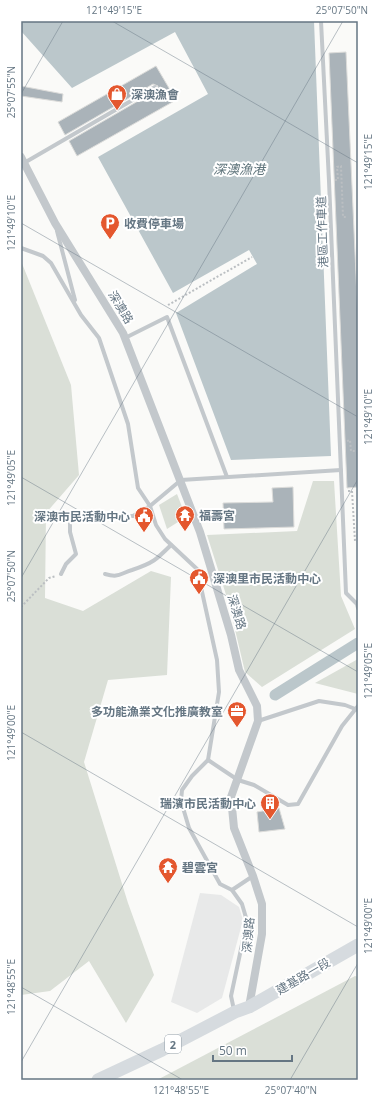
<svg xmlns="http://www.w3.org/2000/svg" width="379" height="1101" font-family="'Open Sans','Noto Sans TC',sans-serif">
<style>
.built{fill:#e8e9e9}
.green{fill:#dadfd7}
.water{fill:#bbc7cb}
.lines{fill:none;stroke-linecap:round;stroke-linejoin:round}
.canal{stroke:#bbc7cb;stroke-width:11}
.building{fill:#aab3b9;stroke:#dcdcda}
.path{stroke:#bbbfc2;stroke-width:2;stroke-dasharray:2 2;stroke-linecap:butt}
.service{stroke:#c3c8cc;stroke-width:4}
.minor{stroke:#c3c8cc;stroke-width:8}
.primary{stroke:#d6dbdf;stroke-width:13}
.ticks{fill:none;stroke:#657683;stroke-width:1;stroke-opacity:0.45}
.labels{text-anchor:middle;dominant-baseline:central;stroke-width:4;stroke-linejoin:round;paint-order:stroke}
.shield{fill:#fff;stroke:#939fa8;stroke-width:1}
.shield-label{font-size:11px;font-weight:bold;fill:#657683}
.poi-label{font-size:12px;font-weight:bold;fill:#657683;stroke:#fff;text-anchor:start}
.street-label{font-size:12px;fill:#657683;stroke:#fff}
.water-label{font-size:13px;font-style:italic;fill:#60757c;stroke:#fff}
.neatline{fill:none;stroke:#657683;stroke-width:1.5}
.ticks-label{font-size:10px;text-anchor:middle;fill:#657683}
</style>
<rect width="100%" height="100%" fill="#fafaf8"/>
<path class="built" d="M200,893L221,895L239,907L243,920L222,998L197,1013L171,1002Z"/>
<g class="green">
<path d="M21,261L71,385L79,475L46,513L45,598L83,611L151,571L171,577L167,675L108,680L84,762L128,903L154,975L126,1023L89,961L50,991L21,995Z"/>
<path d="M313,481H334L341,596L355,629L262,687L245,672L229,604L207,535L297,531Z"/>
<path d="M177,494L186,517L167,529L159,505Z"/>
<path d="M358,659V694L315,683Z"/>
<path d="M355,976L358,977V1080H157Z"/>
</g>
<path class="water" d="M21,21H314L331,456L231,460L176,313L257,264L249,250L173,293L98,157L208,94L175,32L72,88L21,31Z"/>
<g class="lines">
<path class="canal" d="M275,695L358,643"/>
</g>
<g class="building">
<path d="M346,52L358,320V487L347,488L329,53Z"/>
<path d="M156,66L176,100L77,156L69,141L157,90L158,86L153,84L65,135L58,122Z"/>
<path d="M21,86L63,94L62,102L21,96Z"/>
<path d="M293,487L294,527L224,529L223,503L273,502L272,488Z"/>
<path d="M279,808L285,829L259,832L257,812Z"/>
</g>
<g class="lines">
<g class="path">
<path d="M335,180H338L337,167L341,166L343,217H346"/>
<path d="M168,305L252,257"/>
<path d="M347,441L350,440L351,451H357"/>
<path d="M348,491H352L355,541H358"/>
<path d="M21,607L49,578L56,576"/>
</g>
<g class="service">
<path d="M321,21L329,181L346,593L357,604L358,608"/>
<path d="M24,163L155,87"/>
<path d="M57,231L75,300"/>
<path d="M21,248L43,256L51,263L81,315L99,338L128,424L138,488L150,506L156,525L165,539L197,569L217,660L219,692L208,760L192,776L182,790L181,801L189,828L220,884L232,890L242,904L247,921L231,996L234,1010"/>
<path d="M125,338L167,317L227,477"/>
<path d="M61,574L66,564L76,554L70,532V522L89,516H133L150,506L181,480L341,470"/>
<path d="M105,574C119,578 119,574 132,570C153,563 156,560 171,545"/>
<path d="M258,721L319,701L345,705L358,710"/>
<path d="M208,760L238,780L254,785L288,805L298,804L342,726L358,706"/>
<path d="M232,890L253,876"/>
</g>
<path class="minor" d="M21,157L55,223L123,333L200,532L231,635L239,670L257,706L258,721L231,797L234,828L253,876L262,904V934L249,1007"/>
<path class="primary" d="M98,1080L162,1050L235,1012L249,1007L358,945"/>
</g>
<path class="ticks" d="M112,21L358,163M21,94L63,21M21,223L358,417M21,477L358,672M21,578L343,21M21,732L358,927M21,987L183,1080M21,1062L358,479M290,1080L358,963"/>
<defs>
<g id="shop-pin" transform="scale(1)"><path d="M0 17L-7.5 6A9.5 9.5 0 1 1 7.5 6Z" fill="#e4572e" stroke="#fff"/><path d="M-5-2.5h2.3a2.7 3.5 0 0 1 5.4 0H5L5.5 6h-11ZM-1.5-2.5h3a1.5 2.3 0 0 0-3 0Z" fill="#fff"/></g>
<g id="parking-pin" transform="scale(1)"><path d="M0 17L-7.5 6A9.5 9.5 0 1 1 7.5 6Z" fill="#e4572e" stroke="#fff"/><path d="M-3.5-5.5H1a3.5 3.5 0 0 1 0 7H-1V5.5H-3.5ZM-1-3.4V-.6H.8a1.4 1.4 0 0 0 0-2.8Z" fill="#fff"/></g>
<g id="temple-pin" transform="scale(1)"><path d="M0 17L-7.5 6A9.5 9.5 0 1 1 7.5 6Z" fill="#e4572e" stroke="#fff"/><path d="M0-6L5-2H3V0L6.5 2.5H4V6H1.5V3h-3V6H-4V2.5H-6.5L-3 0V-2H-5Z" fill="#fff"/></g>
<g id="civic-pin" transform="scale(1)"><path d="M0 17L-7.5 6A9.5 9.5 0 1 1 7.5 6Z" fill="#e4572e" stroke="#fff"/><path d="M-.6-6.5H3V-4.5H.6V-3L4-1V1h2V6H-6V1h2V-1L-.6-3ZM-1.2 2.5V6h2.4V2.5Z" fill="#fff"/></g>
<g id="office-pin" transform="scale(1)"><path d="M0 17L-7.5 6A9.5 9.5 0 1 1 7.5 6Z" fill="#e4572e" stroke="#fff"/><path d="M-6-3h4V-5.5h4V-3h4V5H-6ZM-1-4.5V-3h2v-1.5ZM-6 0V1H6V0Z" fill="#fff"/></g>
<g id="building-pin" transform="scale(1)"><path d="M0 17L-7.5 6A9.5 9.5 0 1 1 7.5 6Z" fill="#e4572e" stroke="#fff"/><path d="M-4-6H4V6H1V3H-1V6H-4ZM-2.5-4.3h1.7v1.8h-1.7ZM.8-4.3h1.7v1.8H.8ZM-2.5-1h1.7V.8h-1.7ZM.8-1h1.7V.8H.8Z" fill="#fff"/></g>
</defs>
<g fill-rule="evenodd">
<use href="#shop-pin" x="117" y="94"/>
<use href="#parking-pin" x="110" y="223"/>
<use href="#temple-pin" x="185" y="515"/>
<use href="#civic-pin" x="144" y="516"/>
<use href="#civic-pin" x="199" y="578"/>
<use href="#office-pin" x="237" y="711"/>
<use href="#building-pin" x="270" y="803"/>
<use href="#temple-pin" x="168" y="867"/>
</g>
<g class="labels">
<rect class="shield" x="165" y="1035" width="16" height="18" rx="3"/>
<g class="shield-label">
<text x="173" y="1044">2</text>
</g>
<g class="poi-label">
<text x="131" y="94">深澳漁會</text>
<text x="124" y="223">收費停車場</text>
<text x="199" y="515">福壽宮</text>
<text x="130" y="516" text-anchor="end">深澳市民活動中心</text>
<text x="213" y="578">深澳里市民活動中心</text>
<text x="223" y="711" text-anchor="end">多功能漁業文化推廣教室</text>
<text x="256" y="803" text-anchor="end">瑞濱市民活動中心</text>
<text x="182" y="867">碧雲宮</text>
</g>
<g class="street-label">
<text transform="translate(322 232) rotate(-92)">港區工作車道</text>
<text transform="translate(121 307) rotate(59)">深澳路</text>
<text transform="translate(237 612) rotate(73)">深澳路</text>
<text transform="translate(248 935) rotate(-85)">深澳路</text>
<text transform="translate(303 976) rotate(-30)">建基路一段</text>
</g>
<g class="water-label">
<text x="239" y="169">深澳漁港</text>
</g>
</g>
<rect width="379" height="1101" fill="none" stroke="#ffffff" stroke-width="44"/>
<path d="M213 1055v6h79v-6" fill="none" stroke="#657683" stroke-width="2"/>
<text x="219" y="1055" font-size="12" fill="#657683" stroke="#ffffff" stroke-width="3" paint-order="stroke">50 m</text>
<rect x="22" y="22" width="335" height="1057" class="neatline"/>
<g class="ticks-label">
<text x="114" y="14">121°49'15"E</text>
<text x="342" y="14">25°07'50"N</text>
<text transform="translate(11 92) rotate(-90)" y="4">25°07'55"N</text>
<text transform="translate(368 162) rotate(-90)" y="4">121°49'15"E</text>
<text transform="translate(11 223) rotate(-90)" y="4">121°49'10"E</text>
<text transform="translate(368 417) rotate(-90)" y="4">121°49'10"E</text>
<text transform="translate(11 478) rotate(-90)" y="4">121°49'05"E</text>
<text transform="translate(11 576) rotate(-90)" y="4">25°07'50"N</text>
<text transform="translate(368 671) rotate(-90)" y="4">121°49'05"E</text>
<text transform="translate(11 733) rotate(-90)" y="4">121°49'00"E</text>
<text transform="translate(368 926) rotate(-90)" y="4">121°49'00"E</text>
<text transform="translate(11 987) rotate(-90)" y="4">121°48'55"E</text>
<text x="181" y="1094">121°48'55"E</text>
<text x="291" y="1094">25°07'40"N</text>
</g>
</svg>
